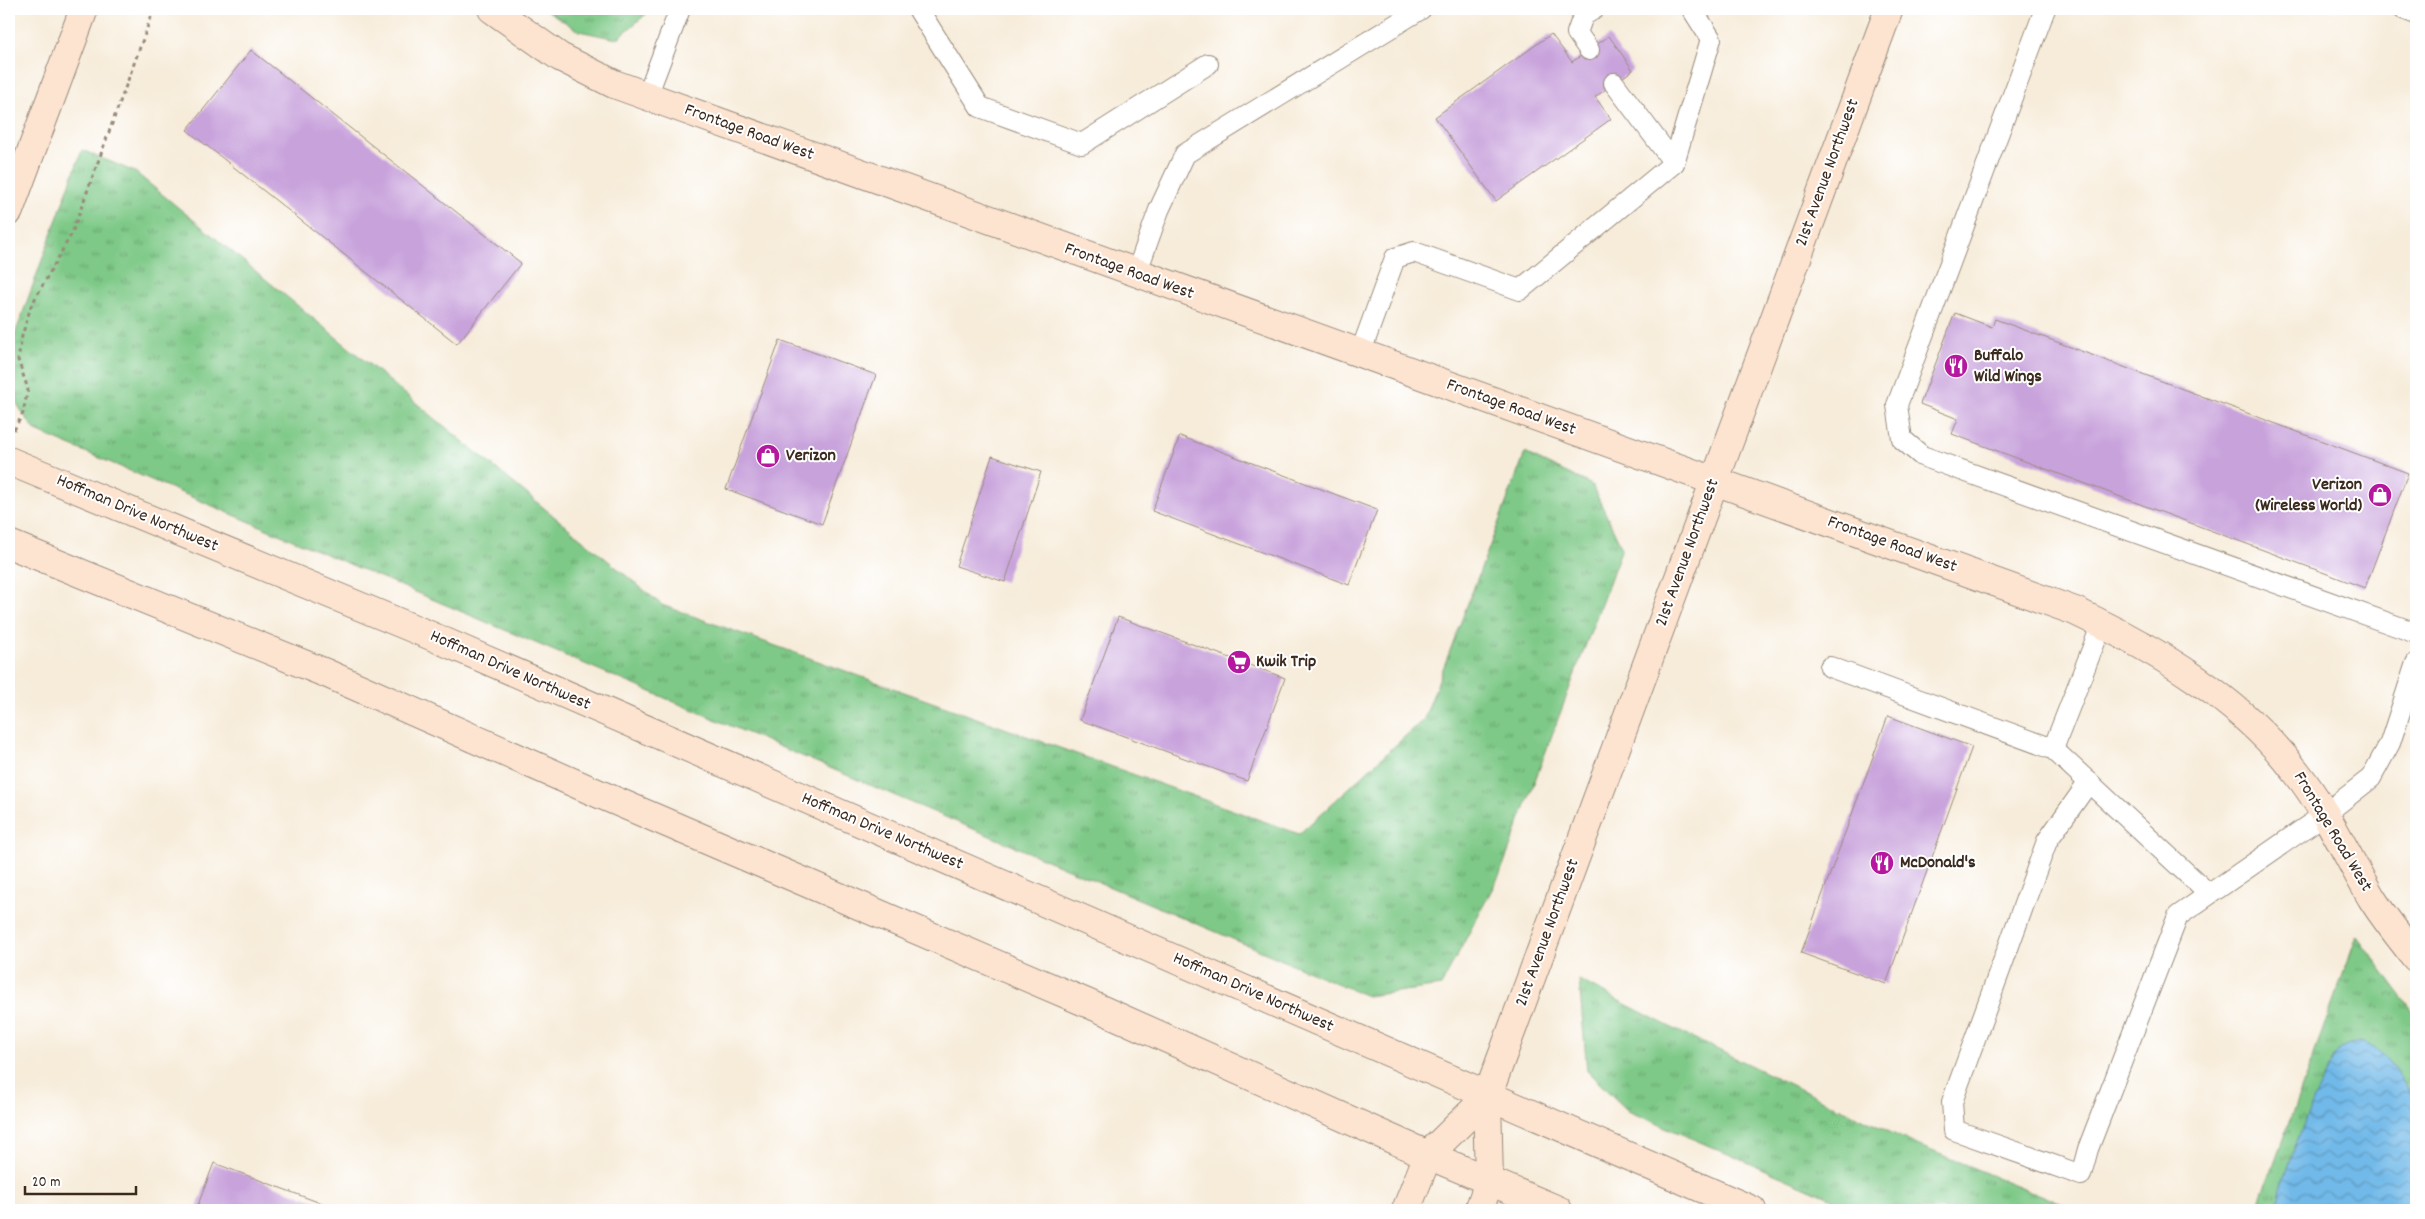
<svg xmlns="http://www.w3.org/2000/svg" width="2425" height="1219" font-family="Dekko,sans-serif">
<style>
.grass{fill:url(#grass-tufts);stroke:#5c7a52}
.water{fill:url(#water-waves);stroke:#567284}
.building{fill:#c8a2db}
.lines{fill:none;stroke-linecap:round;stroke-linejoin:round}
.lane-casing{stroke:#998b7c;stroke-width:22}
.secondary-casing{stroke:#998b7c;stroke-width:30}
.path{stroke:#998b7c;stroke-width:3;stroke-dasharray:4 4;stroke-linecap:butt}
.lane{stroke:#fff;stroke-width:20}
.secondary{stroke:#fde4d1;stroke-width:28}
.labels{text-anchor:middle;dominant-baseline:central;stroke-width:4;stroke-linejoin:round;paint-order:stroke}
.street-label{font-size:18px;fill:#3b2a1e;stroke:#fff}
.poi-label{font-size:18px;font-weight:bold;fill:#3b2a1e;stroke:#fff;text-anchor:start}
</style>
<defs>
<pattern id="grass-tufts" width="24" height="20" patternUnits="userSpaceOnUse" patternTransform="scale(1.25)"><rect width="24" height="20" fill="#7ec987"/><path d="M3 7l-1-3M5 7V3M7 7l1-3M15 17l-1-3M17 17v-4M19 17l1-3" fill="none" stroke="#68a36e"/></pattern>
<pattern id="water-waves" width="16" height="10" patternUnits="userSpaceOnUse" patternTransform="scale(1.25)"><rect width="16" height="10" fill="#71b9e9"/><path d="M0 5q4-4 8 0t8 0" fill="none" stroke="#5e97bc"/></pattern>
</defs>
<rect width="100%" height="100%" fill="#fff"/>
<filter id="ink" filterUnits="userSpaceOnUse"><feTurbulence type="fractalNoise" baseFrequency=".02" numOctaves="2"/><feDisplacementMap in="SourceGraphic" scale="10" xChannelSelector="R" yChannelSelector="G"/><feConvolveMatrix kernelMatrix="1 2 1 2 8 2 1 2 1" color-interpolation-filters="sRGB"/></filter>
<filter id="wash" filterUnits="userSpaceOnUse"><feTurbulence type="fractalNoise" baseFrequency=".0096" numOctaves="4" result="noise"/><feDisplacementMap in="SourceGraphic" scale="20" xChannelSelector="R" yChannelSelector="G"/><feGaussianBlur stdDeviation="1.12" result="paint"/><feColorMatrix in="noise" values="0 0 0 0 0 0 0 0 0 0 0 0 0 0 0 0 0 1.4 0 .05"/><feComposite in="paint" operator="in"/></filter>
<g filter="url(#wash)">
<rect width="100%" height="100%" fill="#f7ecda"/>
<g class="grass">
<path d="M545,9H652L617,39L579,31Z"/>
<path d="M82,150L135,172L662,605L1299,834L1424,719L1525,453L1592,485L1622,548L1500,874L1441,986L1367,996L36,431C10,396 9,395 9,351Z"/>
<path d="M2357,936L2416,1016V1210H2257Z"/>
<path d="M1579,980L1668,1026L1917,1145L2077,1210H1858L1628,1111L1587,1071Z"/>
</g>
<path class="water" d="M2362,1042C2368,1045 2375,1048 2380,1052C2396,1065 2403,1086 2416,1101V1210H2275C2281,1183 2324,1061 2343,1047C2348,1043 2357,1043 2362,1042Z"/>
<g id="blocks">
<g class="building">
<path d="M1551,34L1572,62L1609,36L1633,70L1595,97L1611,119L1496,201L1435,117Z"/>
<path d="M251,50L521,263L457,344L187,130Z"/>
<path d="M1955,313L1992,327L1995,319L2408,473L2365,588L1952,434L1958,419L1920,404Z"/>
<path d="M780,340L876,375L822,524L726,489Z"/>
<path d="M1180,436L1377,510L1349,585L1152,511Z"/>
<path d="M992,456L1041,472L1005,582L956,566Z"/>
<path d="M1118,617L1285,678L1247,781L1080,720Z"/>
<path d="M1888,716L1972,747L1886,984L1801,953Z"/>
<path d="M214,1163L339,1210H196Z"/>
</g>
</g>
</g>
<g filter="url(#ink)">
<use href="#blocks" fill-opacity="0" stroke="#998b7c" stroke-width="1"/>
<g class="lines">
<g class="lane-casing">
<g id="lane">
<path d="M918,9L980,107L1082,144L1208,64"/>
<path d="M2045,9L1897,405L1902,439L1922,456L2416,633"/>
<path d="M2403,9L2416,14"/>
<path d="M1589,50L1577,33L1583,16L1594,9"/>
<path d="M1614,83L1674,163"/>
<path d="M647,96L680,9"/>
<path d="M1136,274L1159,210L1185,154L1421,9"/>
<path d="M1360,354L1395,258L1414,252L1520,290L1674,163L1711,39L1692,9"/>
<path d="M1830,667L2053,749L2102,624"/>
<path d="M2053,749L2209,894"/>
<path d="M2089,782L2047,841L1952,1102L1954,1130L2081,1175L2088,1149L2178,916L2325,814L2371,778L2390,743L2416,663"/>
</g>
</g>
<g class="secondary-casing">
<g id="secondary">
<path d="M492,9L560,57L614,84L2075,611C2157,650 2241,699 2297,773C2327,811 2347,856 2371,897C2384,918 2401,939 2416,958"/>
<path d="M9,211L84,9"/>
<path d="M9,461L429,635L1752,1210"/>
<path d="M9,544L328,674L597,793L1087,1003L1428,1155L1558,1210"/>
<path d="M1406,1210L1428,1155L1487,1097"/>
<path d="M1479,1210L1489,1182L1487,1097L1889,9"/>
</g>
</g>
<path class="path" d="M14,430L23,413L28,389L18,360L22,336L31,306L72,233L154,9"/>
<use href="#lane" class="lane"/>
<use href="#secondary" class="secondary"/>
</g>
</g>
<defs>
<g id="restaurant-disc" transform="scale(1.25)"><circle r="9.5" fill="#b5179e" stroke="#fff"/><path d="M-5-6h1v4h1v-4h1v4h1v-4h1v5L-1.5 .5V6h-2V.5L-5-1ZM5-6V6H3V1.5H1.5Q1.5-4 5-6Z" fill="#fff"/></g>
<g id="shop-disc" transform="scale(1.25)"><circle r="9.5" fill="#b5179e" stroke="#fff"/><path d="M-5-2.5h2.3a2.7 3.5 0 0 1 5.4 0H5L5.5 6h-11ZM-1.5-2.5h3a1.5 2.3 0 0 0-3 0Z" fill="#fff"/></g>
<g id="supermarket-disc" transform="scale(1.25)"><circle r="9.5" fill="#b5179e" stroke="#fff"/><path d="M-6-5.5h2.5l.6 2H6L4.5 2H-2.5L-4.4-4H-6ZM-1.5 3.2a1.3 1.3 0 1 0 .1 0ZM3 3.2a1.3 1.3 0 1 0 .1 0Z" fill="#fff"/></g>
</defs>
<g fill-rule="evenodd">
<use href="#restaurant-disc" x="1956" y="366"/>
<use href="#shop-disc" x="768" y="456"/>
<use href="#shop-disc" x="2380" y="495"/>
<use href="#supermarket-disc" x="1239" y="662"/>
<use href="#restaurant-disc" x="1882" y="863"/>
</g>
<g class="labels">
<g class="street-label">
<text transform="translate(749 133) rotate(20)">Frontage Road West</text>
<text transform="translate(1828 173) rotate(-70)">21st Avenue Northwest</text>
<text transform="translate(1129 272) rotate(20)">Frontage Road West</text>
<text transform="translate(1511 408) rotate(20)">Frontage Road West</text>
<text transform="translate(137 514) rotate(23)">Hoffman Drive Northwest</text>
<text transform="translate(1892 545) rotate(20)">Frontage Road West</text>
<text transform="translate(1688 553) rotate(-70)">21st Avenue Northwest</text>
<text transform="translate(510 671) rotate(24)">Hoffman Drive Northwest</text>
<text transform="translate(882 832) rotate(23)">Hoffman Drive Northwest</text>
<text transform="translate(2332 832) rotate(59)">Frontage Road West</text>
<text transform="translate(1548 933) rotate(-70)">21st Avenue Northwest</text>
<text transform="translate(1253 993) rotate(24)">Hoffman Drive Northwest</text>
</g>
<g class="poi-label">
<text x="1974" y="356">Buffalo<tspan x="1974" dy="21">Wild Wings</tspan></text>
<text x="786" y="456">Verizon</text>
<text x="2362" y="485" text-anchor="end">Verizon<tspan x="2362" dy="21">(Wireless World)</tspan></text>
<text x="1256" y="662">Kwik Trip</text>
<text x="1900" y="863">McDonald's</text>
</g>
</g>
<rect width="2425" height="1219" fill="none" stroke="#fff" stroke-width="30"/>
<path d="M25 1186v8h111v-8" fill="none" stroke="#3b2a1e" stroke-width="2.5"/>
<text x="32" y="1186" font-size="15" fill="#3b2a1e" stroke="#ffffff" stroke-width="4" paint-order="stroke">20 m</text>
</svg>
